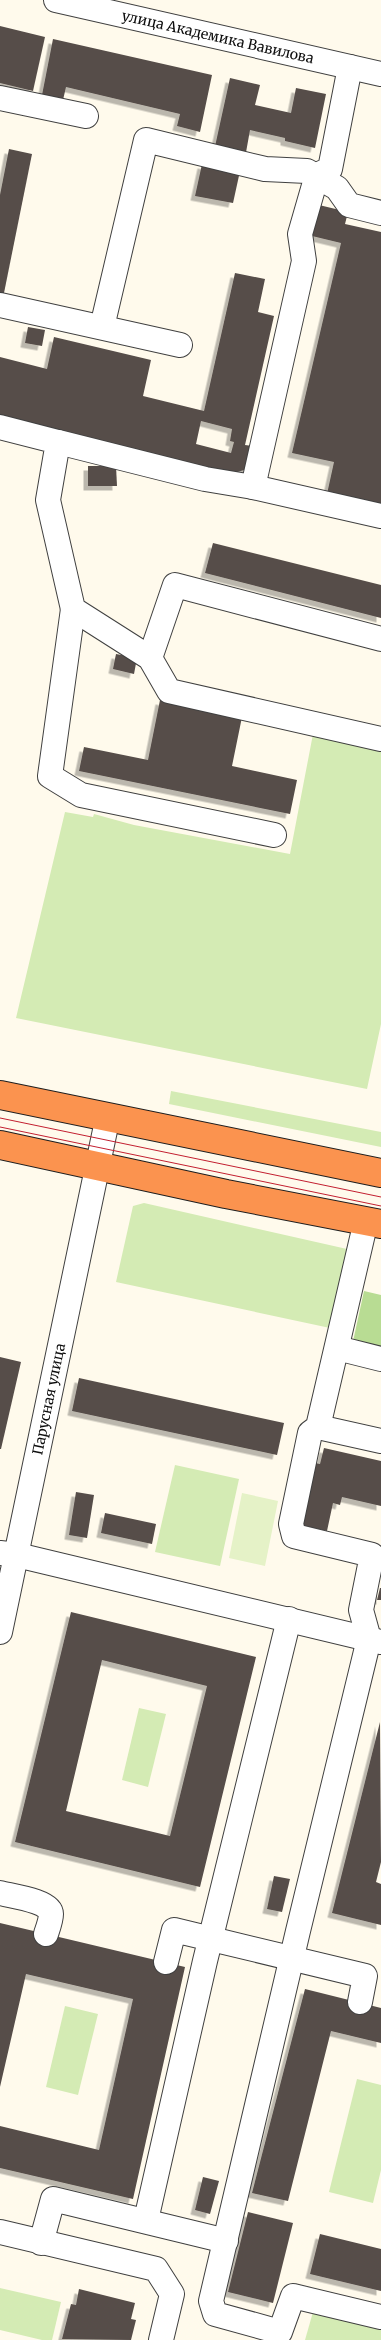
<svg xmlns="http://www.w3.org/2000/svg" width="381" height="2340" font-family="Merriweather,serif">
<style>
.green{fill:#d4ebb4}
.forest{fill:#b8dc93}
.pitch{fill:#e5f2c7}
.building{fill:#564d49;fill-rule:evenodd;filter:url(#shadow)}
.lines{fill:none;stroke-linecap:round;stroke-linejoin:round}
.minor-casing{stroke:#404040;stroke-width:26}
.highway-casing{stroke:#1e1e1e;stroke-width:30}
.minor{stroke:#fff;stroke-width:24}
.highway{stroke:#fb934f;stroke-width:28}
.tram{stroke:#c31f30;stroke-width:1}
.labels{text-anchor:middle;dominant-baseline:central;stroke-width:5;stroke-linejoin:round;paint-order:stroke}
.street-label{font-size:14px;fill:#0d0d0d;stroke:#fff}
</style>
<defs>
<filter id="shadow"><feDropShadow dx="-4.5" dy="4.5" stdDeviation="0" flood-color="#0004"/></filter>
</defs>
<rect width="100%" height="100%" fill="#fffaec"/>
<g class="green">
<path d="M313,734L381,749V1024L367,1089L16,1018L65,812L93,817L94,814L134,825L290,854Z"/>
<path d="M171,1091L381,1132V1147L169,1104Z"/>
<path d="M144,1203L347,1249L330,1328L116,1282L133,1206Z"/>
<path d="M175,1465L239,1479L220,1566L155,1552Z"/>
<path d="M139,1708L166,1714L148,1787L122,1780Z"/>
<path d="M65,2006L98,2014L78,2095L46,2087Z"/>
<path d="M357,2079L381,2085V2170L373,2203L329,2192Z"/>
<path d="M0,2288L61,2302L52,2340H42L0,2330Z"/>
<path d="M313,2312L381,2327V2340H305Z"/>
</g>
<path class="forest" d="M364,1291L381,1295V1352L352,1346Z"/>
<path class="pitch" d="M242,1493L278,1501L265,1566L229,1558Z"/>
<g class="building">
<path d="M0,26L45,37L33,91L0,83Z"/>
<path d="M53,39L212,75L200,132L177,126L180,114L66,87L63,100L42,95Z"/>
<path d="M230,78L260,85L255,105L291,113L296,88L326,94L315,148L285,141V138L250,130L245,158L214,151Z"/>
<path d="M9,149L32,154L4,293H0V195Z"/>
<path d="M202,164L240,171L233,203L195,196Z"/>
<path d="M319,205L348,212L345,224L381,232V506L327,494L334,462L292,453L341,243L312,236Z"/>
<path d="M235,273L265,279L258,312L274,316L245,445L253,446L248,469L226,475L0,419V357L47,369L54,337L151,360L143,396L204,411ZM201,421L232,429L230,441L234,442L231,453L196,444Z"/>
<path d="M28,327L45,330L42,346L25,343Z"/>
<path d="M88,466H116L117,486H88Z"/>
<path d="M213,543L381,585V618L205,573Z"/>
<path d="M116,654L137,658L134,674L113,669Z"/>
<path d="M160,700L242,717L232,766L297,780L290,814L79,771L84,747L148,760Z"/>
<path d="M0,1357L21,1362L1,1449H0Z"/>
<path d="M79,1378L284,1423L277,1455L72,1411Z"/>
<path d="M324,1448L381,1461V1506L342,1497L340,1505L333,1503L327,1531L300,1525L315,1463L320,1464Z"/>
<path d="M76,1492L94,1495L87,1538L69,1535Z"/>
<path d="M105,1513L156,1524L152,1544L101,1533Z"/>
<path d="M380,1588H381V1600H377Z"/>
<path d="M71,1612L256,1657L200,1887L15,1842ZM102,1660L207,1686L170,1836L66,1811Z"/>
<path d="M380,1722L381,1862L376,1882L381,1884V1925L332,1913Z"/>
<path d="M274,1876L290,1879L282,1912L267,1909Z"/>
<path d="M0,1923L185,1967L133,2199L0,2168V2126L99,2150L133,1999L26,1974L0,2087Z"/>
<path d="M305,1989L381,2008V2043L331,2031L288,2201L252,2193Z"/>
<path d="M203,2177L219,2181L210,2214L195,2210Z"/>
<path d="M248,2212L293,2223L273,2303L228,2292Z"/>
<path d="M320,2234L381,2249V2291L310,2274Z"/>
<path d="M79,2289L135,2303L131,2319L136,2320L131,2340L62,2339L71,2304L76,2305Z"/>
</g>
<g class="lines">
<g class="minor-casing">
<g id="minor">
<path id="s1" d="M56,0L381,74"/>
<path d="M0,98L86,116"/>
<path d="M0,305L180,345"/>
<path d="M102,327L146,140L265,169L307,171L337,188L349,205L381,213"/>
<path d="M0,427L58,442L48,500L73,609L150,658L169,691L381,739"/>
<path d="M58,442L205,479L253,487L381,516"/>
<path d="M253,487L304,261L300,234L317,175L330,169L350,67"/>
<path d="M73,609L50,776L81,795L274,835"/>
<path d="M150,658L175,585L381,639"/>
<path d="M366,1221L318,1427L310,1433L291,1524L294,1536L372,1555L361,1610L369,1639L298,1931L211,2301L215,2314L280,2332L293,2296L381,2317"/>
<path d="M337,1348L381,1359"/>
<path d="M318,1427L381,1441"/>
<path d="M0,1553L17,1555L381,1642"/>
<path id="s2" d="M0,1632L108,1116"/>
<path d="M0,1893C11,1896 51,1901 51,1914C51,1920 48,1928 46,1934"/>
<path d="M166,1962L174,1930L365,1976L360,2002"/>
<path d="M146,2220L205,1961L289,1619"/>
<path d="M0,2232L156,2269L172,2294L161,2340"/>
<path d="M41,2243L53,2199L226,2241"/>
</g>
</g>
<g class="highway-casing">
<g id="highway">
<path d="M0,1095L381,1173"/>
<path d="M0,1145L226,1194L381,1224"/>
</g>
</g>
<use href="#minor" class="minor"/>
<use href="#highway" class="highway"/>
<g class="tram">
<path d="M0,1118L381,1197"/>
<path d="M0,1127L381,1206"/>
</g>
</g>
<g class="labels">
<g class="street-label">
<text stroke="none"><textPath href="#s1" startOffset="166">улица Академика Вавилова</textPath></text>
<text stroke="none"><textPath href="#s2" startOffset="238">Парусная улица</textPath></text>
</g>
</g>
</svg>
